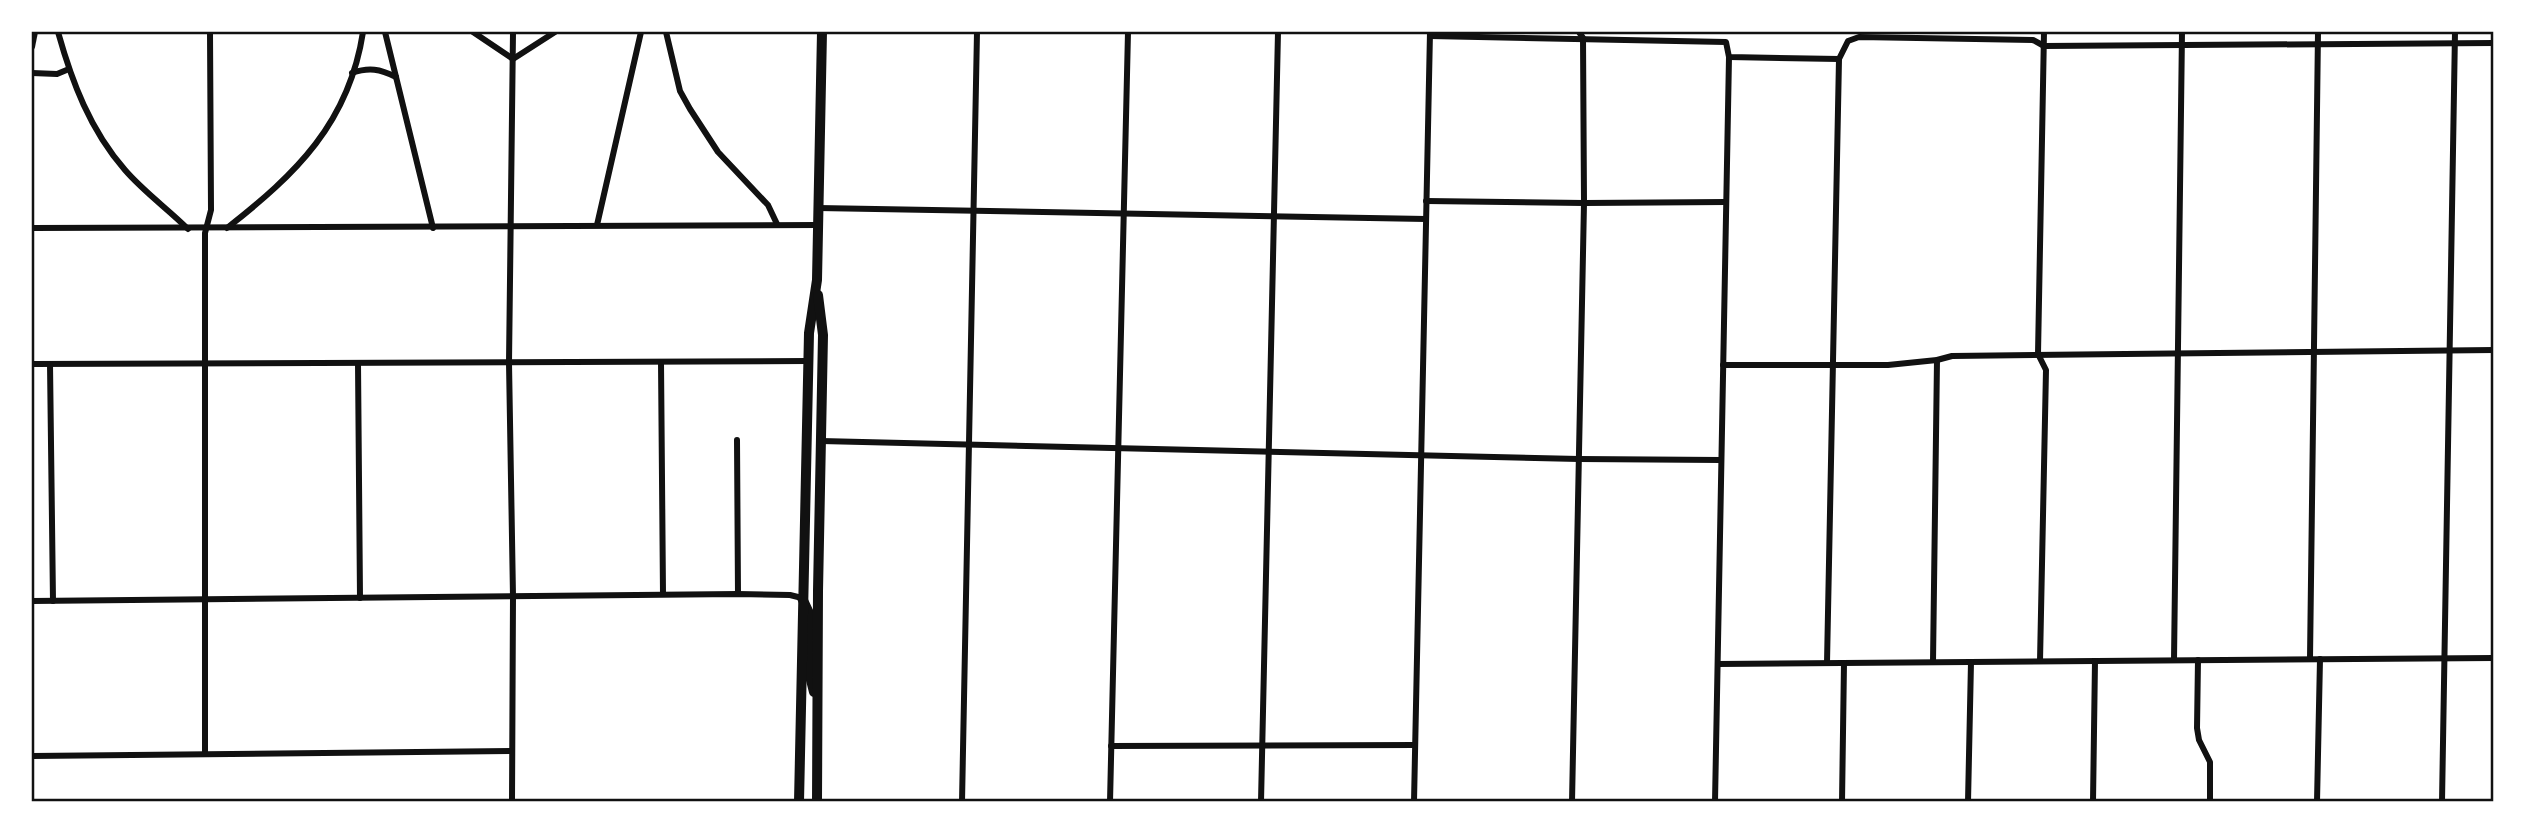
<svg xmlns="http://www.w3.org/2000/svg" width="2525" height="833" font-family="Ubuntu,sans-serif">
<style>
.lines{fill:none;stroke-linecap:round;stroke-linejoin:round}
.minor{stroke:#111;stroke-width:6}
.primary{stroke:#111;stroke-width:10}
.neatline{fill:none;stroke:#111;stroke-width:2.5}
</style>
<rect width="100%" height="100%" fill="#fff"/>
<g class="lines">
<g class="minor">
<path d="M58,32C72,82 90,130 125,170C144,192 168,209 188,229"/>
<path d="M385,32L433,228"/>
<path d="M473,32L513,59L555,32"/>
<path d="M666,32L680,91L690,109L718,152L768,205L777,224"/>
<path d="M1430,36L1726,42L1729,57L1839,59L1848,41L1859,37L2033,40L2044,46L2494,43"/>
<path d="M32,47L35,32"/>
<path d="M32,73L57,74L69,69"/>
<path d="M352,73C369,67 380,69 396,77"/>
<path d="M1426,201L1584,203L1726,202"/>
<path d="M818,208L1426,219"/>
<path d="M597,225L641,32"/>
<path d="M32,228L818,225"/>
<path d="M227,228C296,174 349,123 363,32"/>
<path d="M661,362L663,594"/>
<path d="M358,363L360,598"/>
<path d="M32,364L808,361"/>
<path d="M50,364L53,601"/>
<path d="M1723,365H1888L1937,360L1952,356L2494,350"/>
<path d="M737,440L738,594"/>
<path d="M821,441L1579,459L1721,460"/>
<path d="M32,601L738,594L790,595L802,598"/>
<path d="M2310,659L2318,32"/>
<path d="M2174,660L2182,32"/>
<path d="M2198,660L2197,728L2199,740L2210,762V802"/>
<path d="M2040,661L2046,370L2038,354L2044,32"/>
<path d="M1933,662L1937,360"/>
<path d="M1827,663L1839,59"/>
<path d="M1718,664L2494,658"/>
<path d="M1111,746L1415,745"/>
<path d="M205,754V233L211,210L210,32"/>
<path d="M32,756L511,751"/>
<path d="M512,802L513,596L509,363L513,32"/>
<path d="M962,802L977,32"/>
<path d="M1110,802L1128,32"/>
<path d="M1261,802L1278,32"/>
<path d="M1414,802L1430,32"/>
<path d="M1572,802L1584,203L1583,38L1579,32"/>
<path d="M1715,802L1729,57"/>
<path d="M1842,802L1844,663"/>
<path d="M1968,802L1971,662"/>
<path d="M2093,802L2095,661"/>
<path d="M2317,802L2320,659"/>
<path d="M2442,802L2455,32"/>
</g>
<g class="primary">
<path d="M802,598L809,613V672L814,692"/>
<path d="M799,802L809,333L817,280L822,32"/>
<path d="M817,802L818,591L823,335L818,295"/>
</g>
</g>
<rect width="2525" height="833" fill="none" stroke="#ffffff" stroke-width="66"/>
<rect x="33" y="33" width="2459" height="767" class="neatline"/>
</svg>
